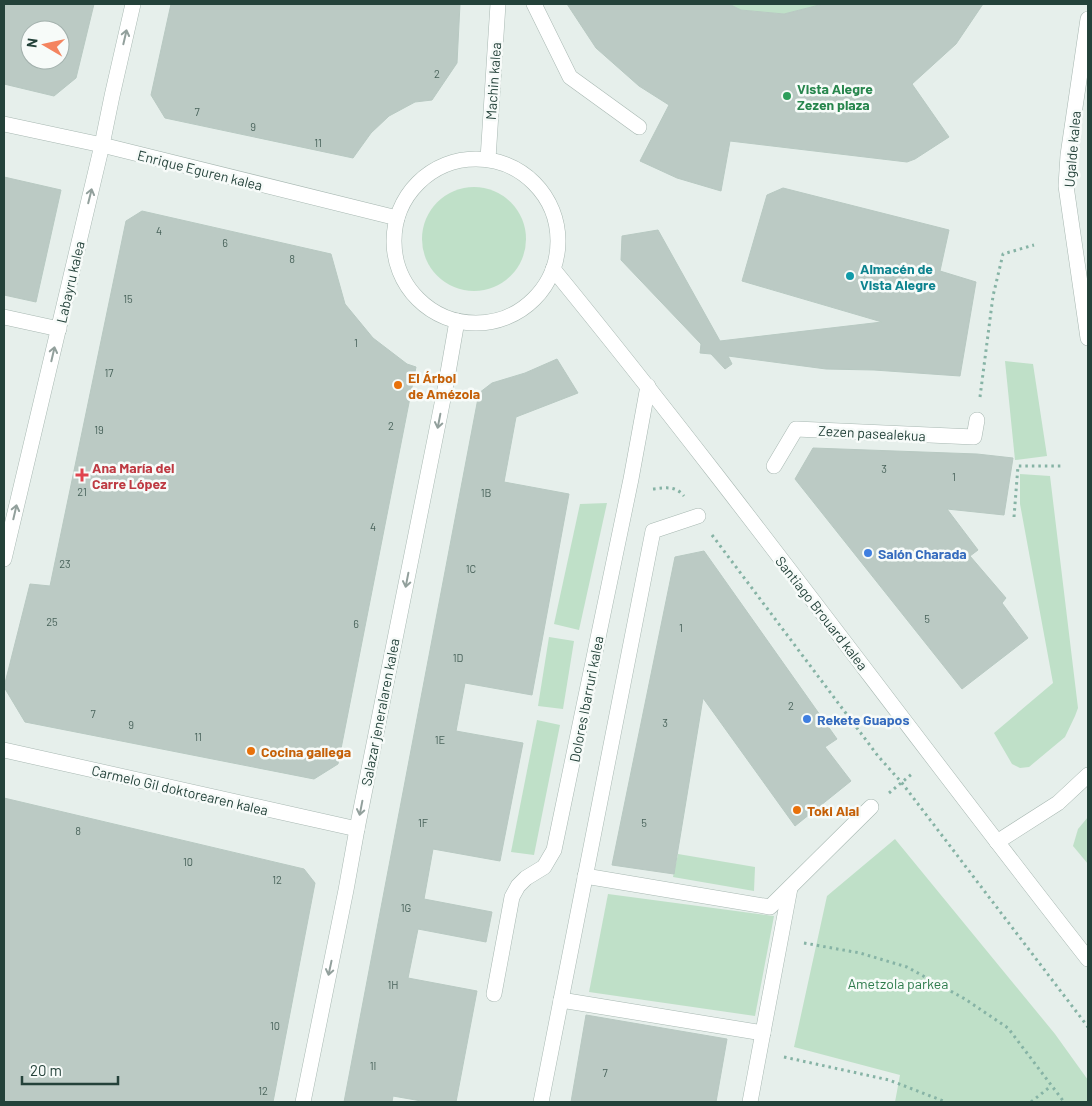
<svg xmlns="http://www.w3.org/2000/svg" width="1092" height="1106" font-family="Barlow,sans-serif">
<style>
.green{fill:#bfe0c8}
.building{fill:#bbcac4;stroke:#b8c9c2;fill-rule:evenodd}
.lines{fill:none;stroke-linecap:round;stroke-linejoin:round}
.minor-casing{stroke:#a8b8b2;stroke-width:16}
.path{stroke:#86b3a5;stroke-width:3;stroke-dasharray:2.5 4;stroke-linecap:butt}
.minor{stroke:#fff;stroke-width:15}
.oneway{stroke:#92a09c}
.leisure-dot{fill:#2e9e5b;stroke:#f7fbf9;stroke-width:2}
.culture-dot{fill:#0f9aa8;stroke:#f7fbf9;stroke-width:2}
.food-dot{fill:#e8710a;stroke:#f7fbf9;stroke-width:2}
.health-dot{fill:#e0444e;stroke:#f7fbf9;stroke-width:2}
.shop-dot{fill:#3f7fe0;stroke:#f7fbf9;stroke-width:2}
.labels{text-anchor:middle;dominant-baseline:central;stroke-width:5;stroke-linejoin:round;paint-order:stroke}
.number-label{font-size:11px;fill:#4a645c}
.street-label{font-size:14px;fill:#24423a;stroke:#f7fbf9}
.leisure-label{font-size:14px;font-weight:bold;fill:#27864d;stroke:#f7fbf9;text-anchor:start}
.culture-label{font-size:14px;font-weight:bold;fill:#0d838f;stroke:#f7fbf9;text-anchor:start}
.food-label{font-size:14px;font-weight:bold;fill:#c56008;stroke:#f7fbf9;text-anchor:start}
.health-label{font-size:14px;font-weight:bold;fill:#be3a42;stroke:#f7fbf9;text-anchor:start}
.shop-label{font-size:14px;font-weight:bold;fill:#366cbe;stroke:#f7fbf9;text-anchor:start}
.park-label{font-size:14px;fill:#2d7a4b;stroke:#f7fbf9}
</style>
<rect width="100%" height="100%" fill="#e6efeb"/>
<g class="green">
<path d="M729,4H823L784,14L741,10Z"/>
<circle cx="474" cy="239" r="52"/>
<path d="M1005,361L1033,364L1047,456L1015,460Z"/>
<path d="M1020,474L1050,476L1078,708L1075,716L1065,737L1029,767L1020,768L1012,764L994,733L1053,683L1020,504Z"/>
<path d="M607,503L579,630L554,624L580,504Z"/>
<path d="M549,637L574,641L563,709L538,706Z"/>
<path d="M537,720L560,725L534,855L511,852Z"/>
<path d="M1088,817V864L1073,846L1078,829Z"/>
<path d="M895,839L1055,1034L1088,1080V1102H895L900,1075L794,1047L827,896Z"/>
<path d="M678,854L755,867L754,891L673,877Z"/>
<path d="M608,894L774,916L755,1016L589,992Z"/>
</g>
<g class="building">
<path d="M4,4H94L76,78L54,96L4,84ZM30,30H60V60H30Z"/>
<path d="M171,4H460L457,63L432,100L415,102L389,116L371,133L353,158L165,118L151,95Z"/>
<path d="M567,4H729L741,10L784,14L823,4H983L956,44L912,84L949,137L915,159L907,162L730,141L721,191L677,178L640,161L669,105L639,86L596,48Z"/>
<path d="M4,177L61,190L36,302L4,295Z"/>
<path d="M783,188L949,230L940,271L976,282L960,376L874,370L826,369L728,356L732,364L725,369L711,354L700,353L701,344L621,260L622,236L658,230L720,341L882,322L742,281L767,195Z"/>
<path d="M142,211L331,254L345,304L373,338L407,364L416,367L338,764L314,779L25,722L4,687L30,584L50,586L126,221Z"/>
<path d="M557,359L578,393L516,417L504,482L569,494L532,695L465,683L456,731L523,743L500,861L433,849L424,899L492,912L486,942L418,929L408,978L477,991L456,1102H427L393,1096L392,1102H344L479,393L492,383L525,373Z"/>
<path d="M813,448L977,454L1013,458L1004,515L947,509L978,550L970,556L1006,598L1002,603L1028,638L962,689L795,479Z"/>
<path d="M704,551L837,739L825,747L851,781L795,826L703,698L674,874L612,865L675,557Z"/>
<path d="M4,798L304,869L315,883L273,1102H4Z"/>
<path d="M586,1015L727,1039L716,1102H571Z"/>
</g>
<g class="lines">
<g class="minor-casing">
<g id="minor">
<path d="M534,4L570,77L639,127"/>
<path d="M1088,19L1068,155L1066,186L1088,338"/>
<path d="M4,124L102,145L397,218"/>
<path d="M488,159L498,4"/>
<circle cx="476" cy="241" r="82"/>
<path d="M553,269C737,494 908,730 1088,959"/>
<path d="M4,317L59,329"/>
<path d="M774,466L796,429L974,437L977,420"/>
<path d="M4,559L102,145L112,96L133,4"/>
<path d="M4,750L357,829"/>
<path d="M997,842L1058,803L1088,775"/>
<path d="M585,876L770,907L871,807"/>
<path d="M494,994L512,897L518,886L526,878L544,867L554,850L631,479L648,386"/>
<path d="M561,1000L763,1033"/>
<path d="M303,1102L346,890L357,829L446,384L457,321"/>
<path d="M541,1102L653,531L698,516"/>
<path d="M750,1102L790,888"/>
</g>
</g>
<g class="path">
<path d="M980,397L993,296L1003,254L1034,245"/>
<path d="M653,489C665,488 675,485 684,496"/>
<path d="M1014,517L1018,466H1062"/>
<path d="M712,535L878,756L902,783L1088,1027"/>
<path d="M889,793L913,773"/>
<path d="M804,943L860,953L907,967L965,999L1008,1028L1064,1102"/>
<path d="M784,1057L889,1080L946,1102"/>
<path d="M1031,1102L1051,1086"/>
</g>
<use href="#minor" class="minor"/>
</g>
<defs><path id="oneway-shaft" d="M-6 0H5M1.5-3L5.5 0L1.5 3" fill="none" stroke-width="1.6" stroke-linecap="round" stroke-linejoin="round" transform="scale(1.25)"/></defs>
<g class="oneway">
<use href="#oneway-shaft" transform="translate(125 37) rotate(-77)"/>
<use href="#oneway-shaft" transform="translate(90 196) rotate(-76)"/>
<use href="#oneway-shaft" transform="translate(53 354) rotate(-77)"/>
<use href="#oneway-shaft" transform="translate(439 421) rotate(101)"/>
<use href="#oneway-shaft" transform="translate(15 512) rotate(-77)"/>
<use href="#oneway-shaft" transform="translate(407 580) rotate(101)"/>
<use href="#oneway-shaft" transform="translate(361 808) rotate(101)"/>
<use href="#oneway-shaft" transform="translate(330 968) rotate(102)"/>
</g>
<circle class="leisure-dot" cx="787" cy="96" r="5"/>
<circle class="culture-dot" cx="850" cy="276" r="5"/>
<g class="food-dot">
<circle cx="398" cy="385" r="5"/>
<circle cx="251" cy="751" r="5"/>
<circle cx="797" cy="810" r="5"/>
</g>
<path class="health-dot" d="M79.5 467.5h5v5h5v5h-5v5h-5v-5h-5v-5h5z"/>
<g class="shop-dot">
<circle cx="868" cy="553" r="5"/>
<circle cx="807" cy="719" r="5"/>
</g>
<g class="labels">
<g class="number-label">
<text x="437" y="73">2</text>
<text x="197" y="111">7</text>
<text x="253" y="126">9</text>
<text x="318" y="142">11</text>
<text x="159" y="230">4</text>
<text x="225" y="242">6</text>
<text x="292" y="258">8</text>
<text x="128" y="298">15</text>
<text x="356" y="342">1</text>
<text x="109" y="372">17</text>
<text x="391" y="425">2</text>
<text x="99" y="429">19</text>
<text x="884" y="468">3</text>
<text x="954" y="476">1</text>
<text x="82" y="491">21</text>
<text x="486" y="492">1B</text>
<text x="373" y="526">4</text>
<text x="65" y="563">23</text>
<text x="471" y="568">1C</text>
<text x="927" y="618">5</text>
<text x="52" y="621">25</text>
<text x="356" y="623">6</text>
<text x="681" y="627">1</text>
<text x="458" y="657">1D</text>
<text x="791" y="705">2</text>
<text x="93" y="713">7</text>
<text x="665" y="722">3</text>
<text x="131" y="724">9</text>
<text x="198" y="736">11</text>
<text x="440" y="739">1E</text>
<text x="423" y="822">1F</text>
<text x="644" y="822">5</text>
<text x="78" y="830">8</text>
<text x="188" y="861">10</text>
<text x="277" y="879">12</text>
<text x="406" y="907">1G</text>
<text x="393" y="984">1H</text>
<text x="275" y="1025">10</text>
<text x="373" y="1065">1I</text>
<text x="605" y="1072">7</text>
<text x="263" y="1090">12</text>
</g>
<g class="street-label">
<text transform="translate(493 81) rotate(-86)">Machin kalea</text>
<text transform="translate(1072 149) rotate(-85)">Ugalde kalea</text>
<text transform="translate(200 170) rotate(14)">Enrique Eguren kalea</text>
<text transform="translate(70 282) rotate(-77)">Labayru kalea</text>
<text transform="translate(872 433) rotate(3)">Zezen pasealekua</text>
<text transform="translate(822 613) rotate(52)">Santiago Brouard kalea</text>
<text transform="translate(586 699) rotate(-79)">Dolores Ibarruri kalea</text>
<text transform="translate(380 712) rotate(-79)">Salazar jeneralaren kalea</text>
<text transform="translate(180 790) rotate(13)">Carmelo Gil doktorearen kalea</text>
</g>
<g class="leisure-label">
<text x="797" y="88">Vista Alegre<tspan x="797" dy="16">Zezen plaza</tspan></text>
</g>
<g class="culture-label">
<text x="860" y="268">Almacén de<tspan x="860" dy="16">Vista Alegre</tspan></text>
</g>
<g class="food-label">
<text x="408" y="377">El Árbol<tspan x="408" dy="16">de Amézola</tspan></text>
<text x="261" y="751">Cocina gallega</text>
<text x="807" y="810">Toki Alai</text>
</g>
<g class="health-label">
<text x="92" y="467">Ana María del<tspan x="92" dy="16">Carre López</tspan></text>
</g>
<g class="shop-label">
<text x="878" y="553">Salón Charada</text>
<text x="817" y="719">Rekete Guapos</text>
</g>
<g class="park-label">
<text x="898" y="983">Ametzola parkea</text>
</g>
</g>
<rect width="1092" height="1106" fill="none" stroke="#24423a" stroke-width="10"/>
<g transform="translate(45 45) rotate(279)"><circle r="24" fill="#f7fbf9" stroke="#a3b1ad"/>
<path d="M0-4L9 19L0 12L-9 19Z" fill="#f4845f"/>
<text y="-8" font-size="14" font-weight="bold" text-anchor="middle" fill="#24423a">N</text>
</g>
<path d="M22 1076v8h96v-8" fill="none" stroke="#24423a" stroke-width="2.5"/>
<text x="30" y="1076" font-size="15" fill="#24423a" stroke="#f7fbf9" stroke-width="4" paint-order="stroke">20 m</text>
</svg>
